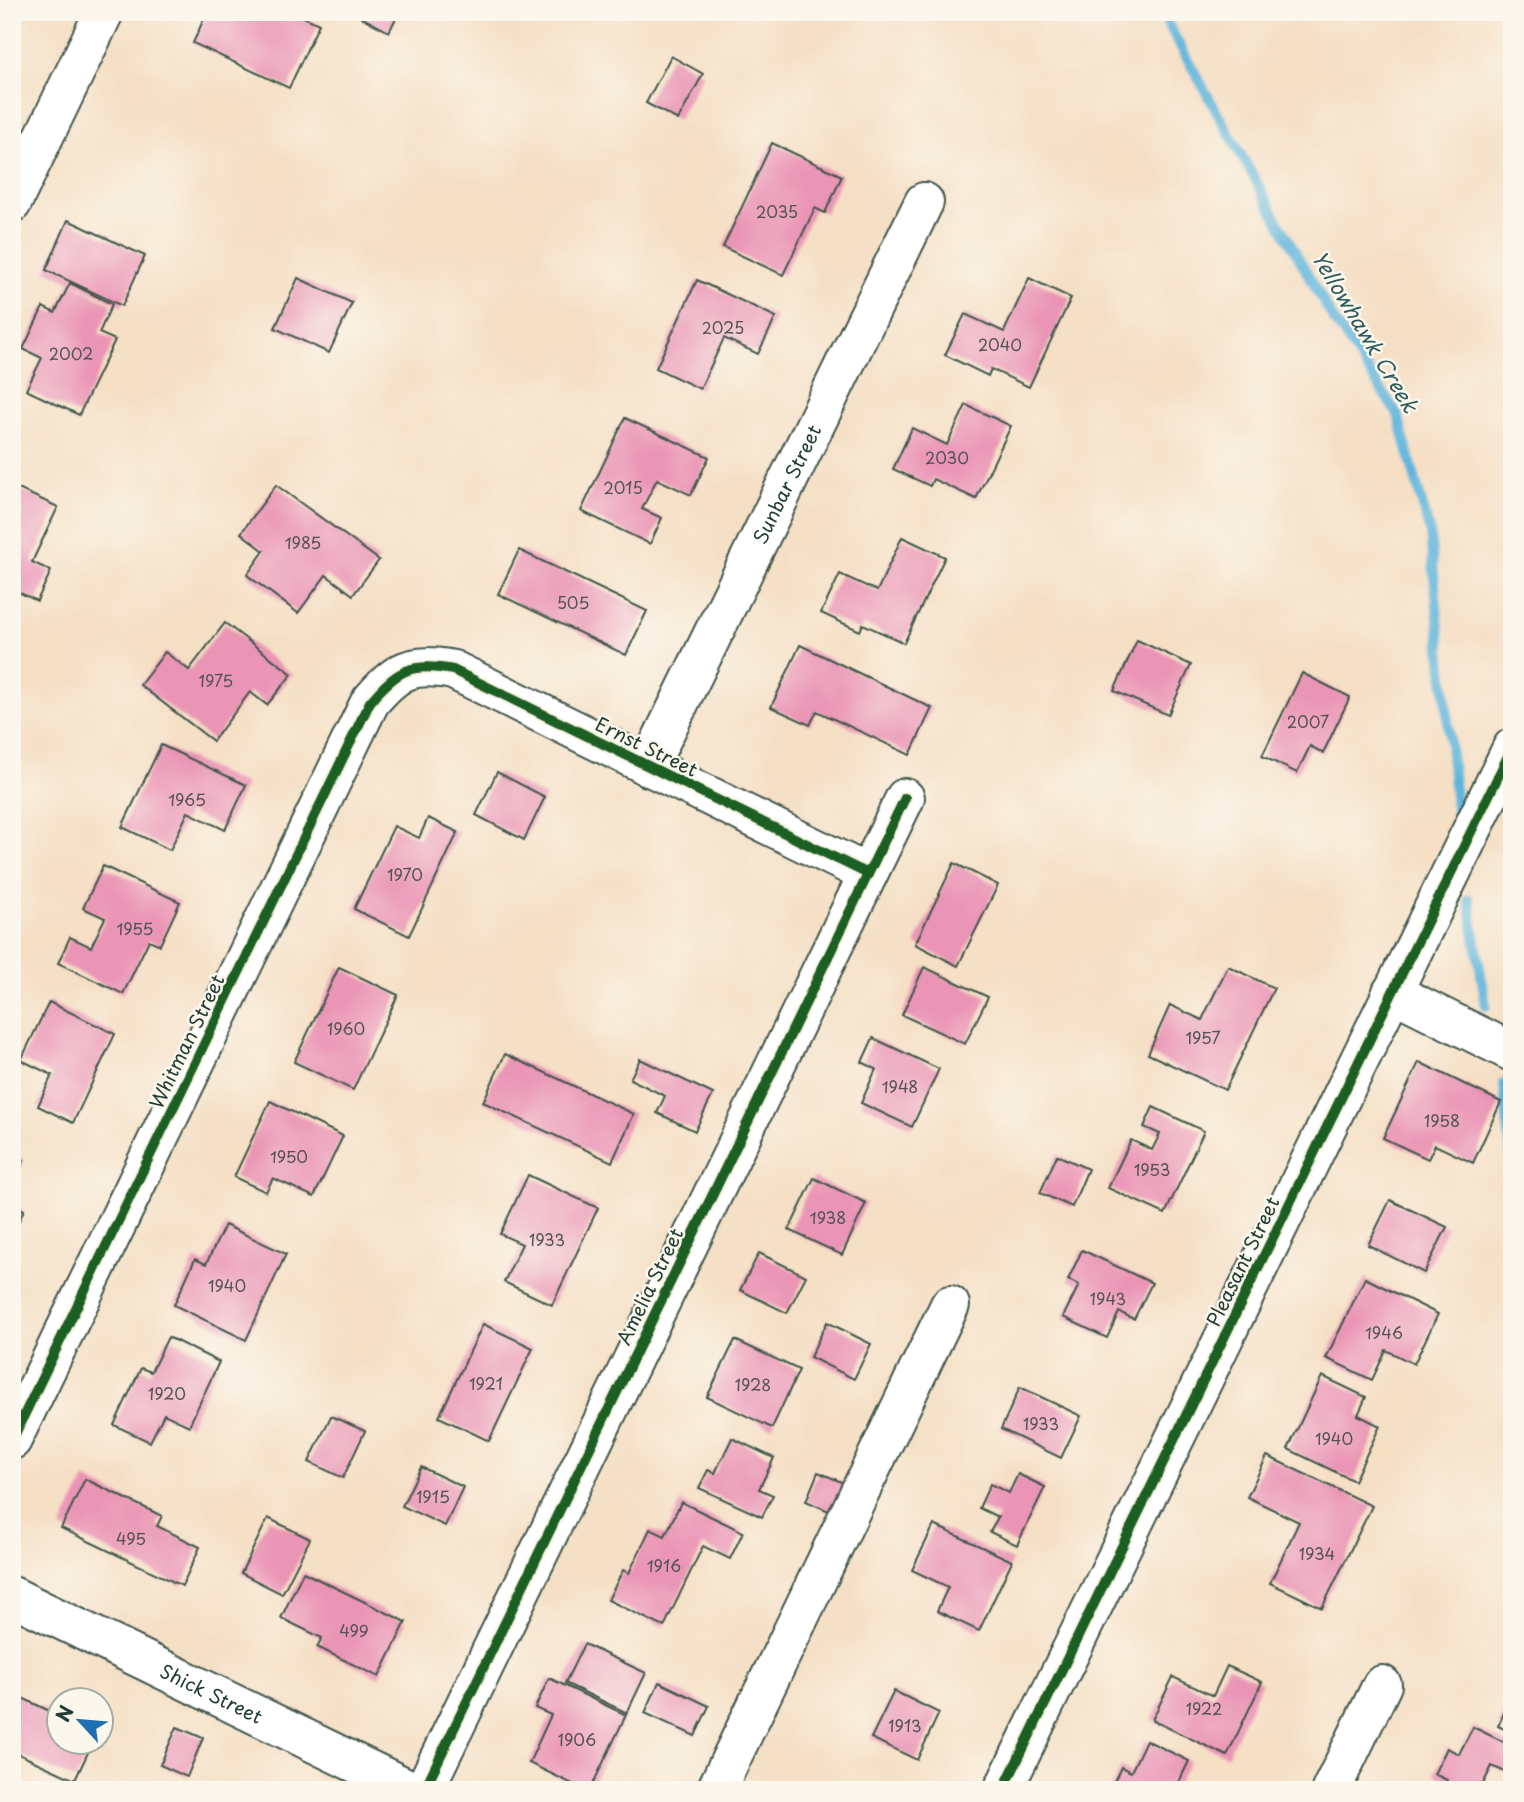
<svg xmlns="http://www.w3.org/2000/svg" width="1524" height="1802" font-family="'Playpen Sans',sans-serif">
<style>
.lines{fill:none;stroke-linecap:round;stroke-linejoin:round}
.stream{stroke:#5eb5db;stroke-width:10}
.building{fill:#ea95b5}
.minor-casing{stroke:#3f554a;stroke-width:42}
.minor{stroke:#fff;stroke-width:38}
.cycleway-casing{stroke:#fbf7ec;stroke-width:15}
.cycleway{stroke:#1b5e20;stroke-width:10}
.labels{text-anchor:middle;dominant-baseline:central;stroke-width:5;stroke-linejoin:round;paint-order:stroke}
.number-label{font-size:16px;fill:#525354}
.street-label{font-size:19px;fill:#1f3d34;stroke:#fbf7ec}
.water-label{font-size:21px;font-style:italic;fill:#2f5b5e;stroke:#fbf7ec}
</style>
<rect width="100%" height="100%" fill="#fbf7ec"/>
<filter id="ink" filterUnits="userSpaceOnUse"><feTurbulence type="fractalNoise" baseFrequency=".0143" numOctaves="2"/><feDisplacementMap in="SourceGraphic" scale="14" xChannelSelector="R" yChannelSelector="G"/><feConvolveMatrix kernelMatrix="1 2 1 2 8 2 1 2 1" color-interpolation-filters="sRGB"/></filter>
<filter id="wash" filterUnits="userSpaceOnUse"><feTurbulence type="fractalNoise" baseFrequency=".00686" numOctaves="4" result="noise"/><feDisplacementMap in="SourceGraphic" scale="28" xChannelSelector="R" yChannelSelector="G"/><feGaussianBlur stdDeviation="1.57" result="paint"/><feColorMatrix in="noise" values="0 0 0 0 0 0 0 0 0 0 0 0 0 0 0 0 0 1.4 0 .05"/><feComposite in="paint" operator="in"/></filter>
<g filter="url(#wash)">
<rect width="100%" height="100%" fill="#f5dfc5"/>
<g class="lines">
<g class="stream">
<path d="M1161,12L1332,317L1398,415L1430,533L1458,827"/>
<path d="M1469,899L1486,1006"/>
<path d="M1504,1083L1512,1166"/>
</g>
</g>
<g id="blocks">
<g class="building">
<path d="M207,12H293L319,24L289,88L193,43Z"/>
<path d="M358,12H399L389,32L357,15Z"/>
<path d="M671,56L703,74L678,120L646,103Z"/>
<path d="M772,143L842,176L825,213L815,208L783,275L723,247Z"/>
<path d="M68,220L145,256L122,306L46,270Z"/>
<path d="M298,278L352,303L329,353L275,328Z"/>
<path d="M1029,278L1071,298L1029,387L991,369L988,376L945,355L965,314L1004,332Z"/>
<path d="M697,280L776,317L758,354L724,338L700,389L656,368Z"/>
<path d="M70,283L112,304L99,333L115,340L79,415L26,390L42,358L23,349L43,307L55,313Z"/>
<path d="M966,405L1011,426L976,499L933,479L930,486L893,469L912,428L947,445Z"/>
<path d="M625,418L709,457L691,495L657,479L642,509L662,518L650,544L581,511Z"/>
<path d="M276,485L379,560L353,595L326,575L298,613L247,575L264,551L241,533Z"/>
<path d="M12,486L58,507L32,562L51,571L37,601L12,589Z"/>
<path d="M902,537L945,557L904,643L863,624L860,631L821,613L840,574L877,591Z"/>
<path d="M519,550L647,611L626,655L498,594Z"/>
<path d="M225,623L292,674L267,705L250,692L213,741L140,685L165,652L189,670Z"/>
<path d="M1137,640L1191,665L1168,715L1114,691Z"/>
<path d="M800,645L932,708L910,755L817,711L810,725L771,707Z"/>
<path d="M1302,673L1350,697L1323,753L1310,746L1297,773L1262,756Z"/>
<path d="M161,745L246,785L225,830L188,812L170,850L122,827Z"/>
<path d="M497,772L545,797L524,840L476,815Z"/>
<path d="M428,818L458,832L409,936L354,909L394,826L419,838Z"/>
<path d="M954,863L998,885L958,966L915,944Z"/>
<path d="M103,866L180,902L160,945L149,940L123,994L58,963L70,937L91,947L105,918L83,908Z"/>
<path d="M1228,966L1274,988L1225,1090L1148,1054L1170,1005L1202,1020Z"/>
<path d="M339,967L398,995L353,1090L294,1062Z"/>
<path d="M924,967L988,997L965,1044L902,1015Z"/>
<path d="M49,1002L115,1034L73,1123L38,1106L52,1075L21,1060Z"/>
<path d="M873,1038L939,1069L912,1127L861,1103L876,1069L862,1062Z"/>
<path d="M505,1054L634,1114L612,1162L483,1102Z"/>
<path d="M640,1059L713,1094L695,1131L657,1113L665,1096L630,1079Z"/>
<path d="M1419,1062L1501,1102L1473,1163L1435,1145L1428,1159L1383,1138Z"/>
<path d="M270,1101L343,1136L314,1197L273,1178L266,1192L234,1177Z"/>
<path d="M1153,1107L1204,1131L1165,1214L1108,1188L1131,1140L1152,1150L1160,1134L1144,1127Z"/>
<path d="M12,1155L24,1160L12,1186Z"/>
<path d="M1057,1155L1088,1169L1072,1207L1040,1193Z"/>
<path d="M528,1175L598,1208L552,1305L504,1282L522,1244L500,1234Z"/>
<path d="M814,1178L866,1203L842,1255L789,1230Z"/>
<path d="M1390,1200L1447,1227L1424,1273L1368,1245Z"/>
<path d="M12,1204L24,1210L12,1235Z"/>
<path d="M225,1225L286,1254L246,1340L174,1305L195,1259L206,1264Z"/>
<path d="M1082,1250L1152,1283L1134,1319L1119,1312L1107,1338L1063,1317L1079,1285L1068,1280Z"/>
<path d="M759,1253L806,1276L787,1313L740,1290Z"/>
<path d="M1365,1278L1438,1314L1414,1364L1386,1350L1372,1380L1326,1358Z"/>
<path d="M827,1322L871,1344L854,1379L810,1357Z"/>
<path d="M483,1324L533,1348L489,1441L439,1417Z"/>
<path d="M168,1337L219,1362L189,1426L164,1414L150,1442L114,1425L141,1368L151,1372Z"/>
<path d="M735,1340L799,1370L772,1428L707,1397Z"/>
<path d="M1322,1376L1366,1397L1358,1415L1380,1426L1354,1481L1288,1449Z"/>
<path d="M1020,1387L1081,1416L1061,1458L1001,1429Z"/>
<path d="M331,1416L365,1431L343,1478L309,1462Z"/>
<path d="M732,1438L774,1458L759,1489L773,1495L762,1517L699,1488L708,1470L715,1473Z"/>
<path d="M1267,1456L1372,1506L1322,1608L1270,1583L1299,1522L1247,1497Z"/>
<path d="M421,1467L463,1487L445,1526L402,1506Z"/>
<path d="M818,1472L844,1483L831,1512L806,1501Z"/>
<path d="M1018,1474L1045,1487L1017,1545L990,1532L998,1517L979,1508L990,1484L1009,1493Z"/>
<path d="M85,1479L162,1516L157,1526L200,1547L182,1586L61,1528Z"/>
<path d="M681,1502L743,1532L730,1559L703,1546L664,1627L608,1600L623,1570L629,1573L650,1529L665,1536Z"/>
<path d="M268,1518L310,1539L282,1594L241,1573Z"/>
<path d="M934,1525L1012,1561L979,1631L937,1611L948,1587L912,1570Z"/>
<path d="M303,1572L406,1622L379,1677L317,1647L322,1638L281,1618Z"/>
<path d="M584,1644L646,1673L627,1713L565,1683Z"/>
<path d="M1227,1666L1262,1682L1227,1756L1152,1720L1173,1677L1213,1696Z"/>
<path d="M549,1678L626,1715L590,1790H585L529,1763L551,1715L535,1708Z"/>
<path d="M659,1682L709,1706L695,1736L645,1713Z"/>
<path d="M894,1691L939,1713L917,1760L871,1738Z"/>
<path d="M16,1695L60,1716V1742H93L75,1780L12,1751V1704Z"/>
<path d="M1512,1696V1733L1498,1726Z"/>
<path d="M177,1727L203,1738L187,1777L160,1765Z"/>
<path d="M1473,1727L1512,1746V1758L1505,1772L1492,1766L1480,1790H1442L1447,1780L1434,1774L1447,1748L1459,1754Z"/>
<path d="M1146,1740L1189,1761L1175,1790H1110L1121,1767L1131,1772Z"/>
</g>
</g>
</g>
<g filter="url(#ink)">
<use href="#blocks" fill-opacity="0" stroke="#3f554a" stroke-width="2"/>
<g class="lines">
<g class="minor-casing">
<g id="minor">
<path d="M12,203L104,12"/>
<path id="s1" d="M648,767L924,202"/>
<path d="M1392,992L1512,1052"/>
<path d="M12,1440L370,702C397,670 411,662 453,670L868,874"/>
<path id="s2" d="M12,1596L411,1790"/>
<path d="M424,1790L905,798"/>
<path d="M716,1790L950,1305"/>
<path d="M1003,1790L1512,748"/>
<path d="M1331,1790L1382,1685"/>
</g>
</g>
<use href="#minor" class="minor"/>
<g class="cycleway-casing">
<g id="cycleway">
<path d="M12,1440L370,702C397,670 411,662 453,670L868,874"/>
<path d="M424,1790L905,798"/>
<path d="M1003,1790L1512,748"/>
</g>
</g>
<use href="#cycleway" class="cycleway"/>
</g>
</g>
<g class="labels">
<g class="number-label">
<text x="777" y="211">2035</text>
<text x="723" y="327">2025</text>
<text x="1000" y="344">2040</text>
<text x="71" y="353">2002</text>
<text x="947" y="457">2030</text>
<text x="623" y="487">2015</text>
<text x="303" y="542">1985</text>
<text x="573" y="602">505</text>
<text x="216" y="680">1975</text>
<text x="1308" y="721">2007</text>
<text x="187" y="799">1965</text>
<text x="405" y="874">1970</text>
<text x="135" y="928">1955</text>
<text x="346" y="1028">1960</text>
<text x="1203" y="1037">1957</text>
<text x="900" y="1086">1948</text>
<text x="1442" y="1120">1958</text>
<text x="289" y="1156">1950</text>
<text x="1152" y="1169">1953</text>
<text x="828" y="1217">1938</text>
<text x="547" y="1239">1933</text>
<text x="227" y="1285">1940</text>
<text x="1108" y="1298">1943</text>
<text x="1384" y="1332">1946</text>
<text x="486" y="1383">1921</text>
<text x="753" y="1384">1928</text>
<text x="167" y="1393">1920</text>
<text x="1041" y="1423">1933</text>
<text x="1334" y="1438">1940</text>
<text x="433" y="1496">1915</text>
<text x="131" y="1538">495</text>
<text x="1317" y="1553">1934</text>
<text x="664" y="1565">1916</text>
<text x="354" y="1630">499</text>
<text x="1204" y="1708">1922</text>
<text x="905" y="1725">1913</text>
<text x="577" y="1739">1906</text>
</g>
<g class="street-label">
<text stroke="none"><textPath href="#s1" startOffset="315">Sunbar Street</textPath></text>
<text transform="translate(647 746) rotate(26)">Ernst Street</text>
<text transform="translate(186 1041) rotate(-64)">Whitman Street</text>
<text transform="translate(1242 1261) rotate(-64)">Pleasant Street</text>
<text transform="translate(649 1286) rotate(-64)">Amelia Street</text>
<text stroke="none"><textPath href="#s2" startOffset="222">Shick Street</textPath></text>
</g>
<g class="water-label">
<text transform="translate(1366 331) rotate(59)">Yellowhawk Creek</text>
</g>
</g>
<rect width="1524" height="1802" fill="none" stroke="#fbf7ec" stroke-width="42"/>
<g transform="translate(80 1721) rotate(296)"><circle r="33" fill="#fbf7ec" stroke="#a3ada2" stroke-width="2"/>
<path d="M0-5L12 26L0 18L-12 26Z" fill="#1f6fb2"/>
<text y="-10" font-size="19" font-weight="bold" text-anchor="middle" fill="#1f3d34">N</text>
</g>
</svg>
